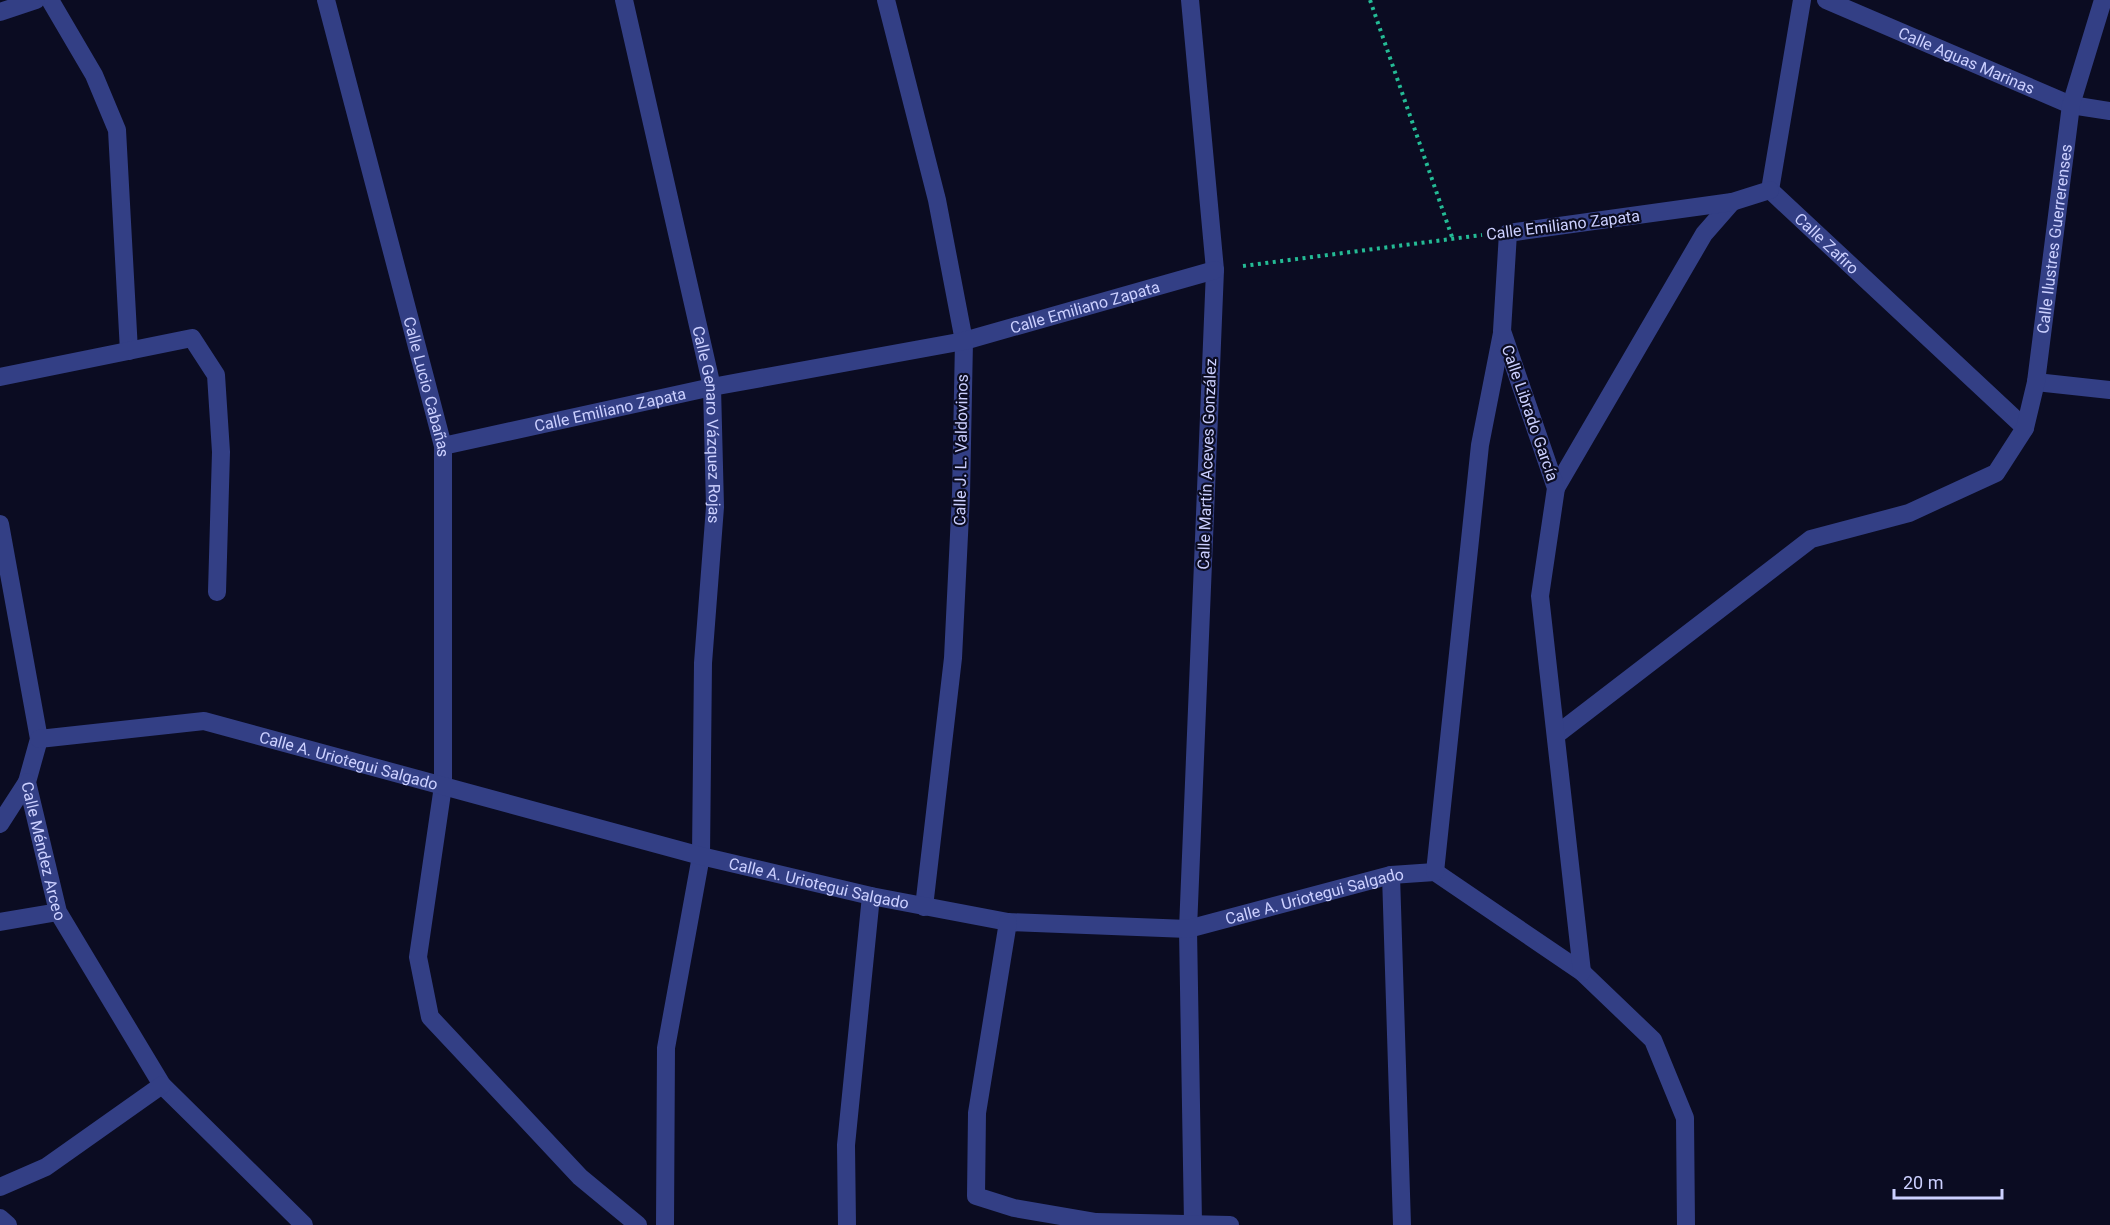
<svg xmlns="http://www.w3.org/2000/svg" width="2110" height="1225" font-family="Roboto,sans-serif">
<style>
.lines{fill:none;stroke-linecap:round;stroke-linejoin:round}
.path{stroke:#24bb95;stroke-width:4;stroke-dasharray:3 4.5;stroke-linecap:butt}
.minor{stroke:#333f85;stroke-width:18}
.labels{text-anchor:middle;dominant-baseline:central;stroke-width:4.5;stroke-linejoin:round;paint-order:stroke}
.street-label{font-size:16px;fill:#ccd0ff;stroke:#0b0c22}
</style>
<rect width="100%" height="100%" fill="#0b0c22"/>
<g class="lines">
<g class="path">
<path d="M1370,0L1452,237"/>
<path d="M1243,266L1482,235"/>
</g>
<g class="minor">
<path d="M50,0L94,75L117,130L129,351"/>
<path id="s1" d="M326,0L443,446V786L418,957L430,1017L580,1177L638,1225"/>
<path id="s2" d="M624,0L712,387L715,507L703,663L701,856L666,1048L665,1225"/>
<path d="M886,0L937,200L964,341L961,494L953,658L924,907"/>
<path d="M1190,0L1215,270L1188,929L1193,1223"/>
<path id="s3" d="M1826,0L2071,105L2110,111"/>
<path d="M0,12L36,0"/>
<path id="s4" d="M1770,190L2025,428"/>
<path d="M1770,190L1802,0"/>
<path d="M0,377L192,338L216,375L221,452L217,592"/>
<path d="M2036,382L2110,390"/>
<path id="s5" d="M443,446L712,387L964,341L1215,270"/>
<path d="M1556,488L1704,234L1732,202"/>
<path id="s6" d="M0,524L39,739L27,782L58,912L162,1085L304,1225"/>
<path id="s7" d="M1556,735L1811,539L1909,513L1996,473L2025,428L2036,382L2071,105L2103,0"/>
<path id="s8" d="M39,739L204,721L701,856L871,896L1008,922L1188,929L1391,875L1435,872L1582,972L1653,1040L1685,1118L1686,1225"/>
<path d="M0,824L27,782"/>
<path d="M1435,872L1480,445L1502,333"/>
<path d="M1391,875L1402,1225"/>
<path d="M0,922L58,912"/>
<path d="M1008,922L977,1113L976,1196L1014,1208L1096,1222L1230,1225"/>
<path d="M1582,972L1540,596L1556,488L1502,331L1508,233L1732,202L1770,190"/>
<path d="M0,1187L46,1167L162,1085"/>
<path d="M0,1218L8,1225"/>
<path d="M847,1225L846,1145L871,896"/>
</g>
</g>
<g class="labels">
<g class="street-label">
<text stroke="none"><textPath href="#s3" startOffset="153">Calle Aguas Marinas</textPath></text>
<text transform="translate(1563 225) rotate(-7)">Calle Emiliano Zapata</text>
<text stroke="none"><textPath href="#s7" startOffset="764">Calle Ilustres Guerrerenses</textPath></text>
<text stroke="none"><textPath href="#s4" startOffset="78">Calle Zafiro</textPath></text>
<text stroke="none"><textPath href="#s5" startOffset="657">Calle Emiliano Zapata</textPath></text>
<text stroke="none"><textPath href="#s1" startOffset="400">Calle Lucio Cabañas</textPath></text>
<text stroke="none"><textPath href="#s5" startOffset="171">Calle Emiliano Zapata</textPath></text>
<text transform="translate(1530 413) rotate(71)">Calle Librado García</text>
<text stroke="none"><textPath href="#s2" startOffset="434">Calle Genaro Vázquez Rojas</textPath></text>
<text transform="translate(961 450) rotate(-89)">Calle J. L. Valdovinos</text>
<text transform="translate(1207 464) rotate(-88)">Calle Martín Aceves González</text>
<text stroke="none"><textPath href="#s8" startOffset="316">Calle A. Uriotegui Salgado</textPath></text>
<text stroke="none"><textPath href="#s6" startOffset="334">Calle Méndez Arceo</textPath></text>
<text stroke="none"><textPath href="#s8" startOffset="802">Calle A. Uriotegui Salgado</textPath></text>
<text stroke="none"><textPath href="#s8" startOffset="1306">Calle A. Uriotegui Salgado</textPath></text>
</g>
</g>
<path d="M1894 1189v9h108v-9" fill="none" stroke="#ccd0ff" stroke-width="3"/>
<text x="1903" y="1189" font-size="18" fill="#ccd0ff" stroke="#0b0c22" stroke-width="4.5" paint-order="stroke">20 m</text>
</svg>
